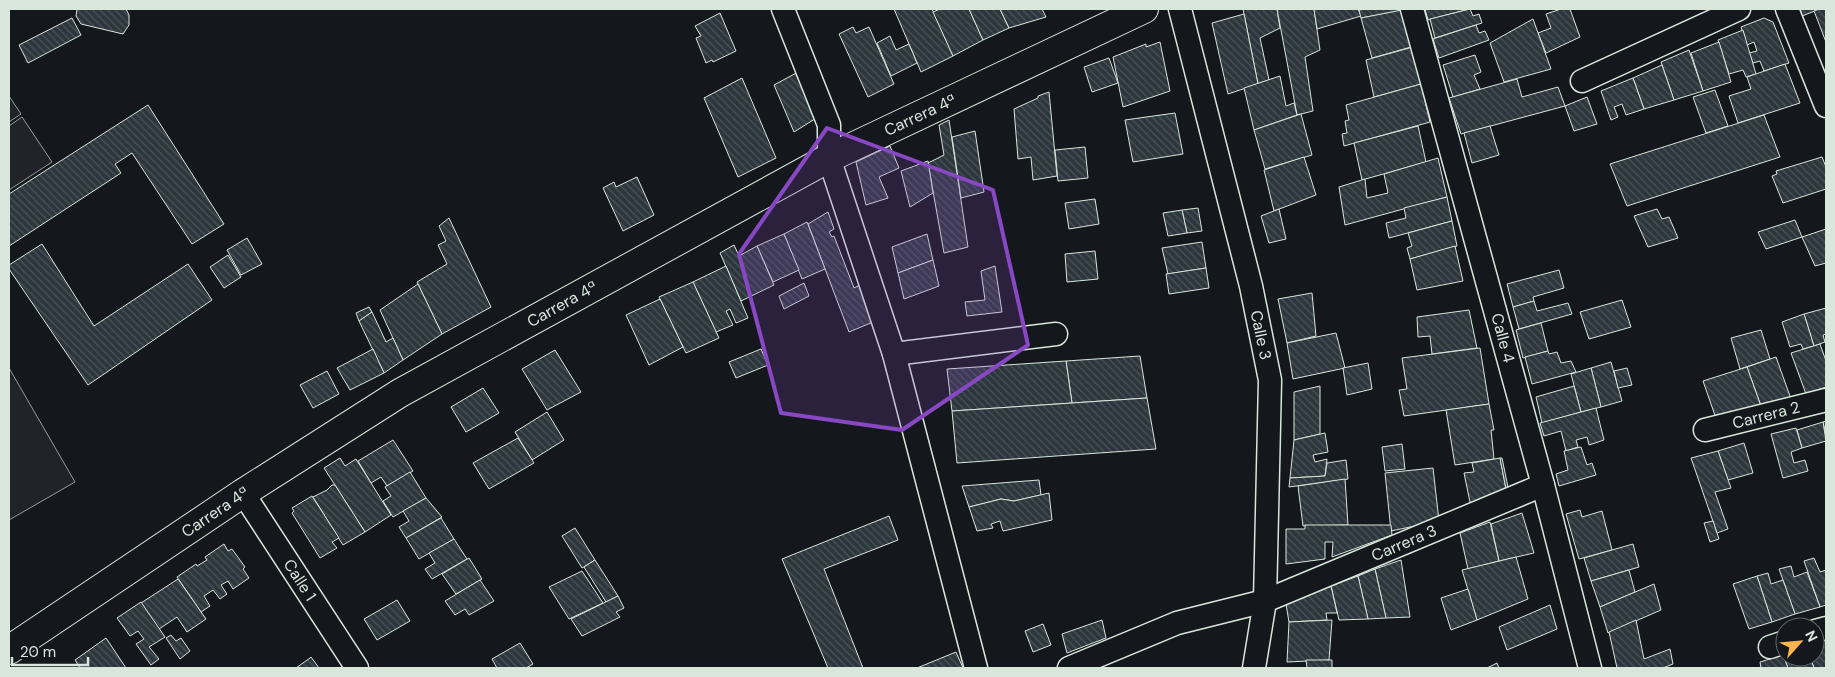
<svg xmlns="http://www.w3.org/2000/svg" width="1835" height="677" font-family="'DM Sans',sans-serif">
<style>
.pitch{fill:#202428;stroke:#939e99}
.building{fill:url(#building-back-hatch);stroke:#d8e6dc}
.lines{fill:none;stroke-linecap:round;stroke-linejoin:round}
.street-casing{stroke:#d8e6dc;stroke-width:25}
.secondary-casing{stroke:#d8e6dc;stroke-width:30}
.street{stroke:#14181c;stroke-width:22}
.secondary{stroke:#14181c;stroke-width:28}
.marked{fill:#8948c3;fill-opacity:0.2;stroke:#8948c3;stroke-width:4;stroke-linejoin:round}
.labels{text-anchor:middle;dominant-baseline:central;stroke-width:4;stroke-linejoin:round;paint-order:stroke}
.street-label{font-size:16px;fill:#d8e6dc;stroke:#14181c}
</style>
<defs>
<pattern id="building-back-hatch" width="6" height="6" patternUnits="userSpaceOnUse" patternTransform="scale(1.25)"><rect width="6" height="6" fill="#2c363c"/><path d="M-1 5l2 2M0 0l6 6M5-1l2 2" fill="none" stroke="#4a5358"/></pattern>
</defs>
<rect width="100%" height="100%" fill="#14181c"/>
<g class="pitch">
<path d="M9,96L21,114L9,122Z"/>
<path d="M22,117L52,162L9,190V126Z"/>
<path d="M9,368L75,482L9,520Z"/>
</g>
<g class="building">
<path d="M77,9H126L129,15V25L123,34L81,24L76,16Z"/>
<path d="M894,9H932L953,56L921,72Z"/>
<path d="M940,9H969L983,40L953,56L933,12Z"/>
<path d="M969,9H1000L1009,28L983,40Z"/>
<path d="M1000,9H1042L1046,17L1009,28Z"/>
<path d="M1243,9H1277L1280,28L1260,38L1269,80L1258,84Z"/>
<path d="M1277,9H1314L1320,50L1305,57L1313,111L1297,115Z"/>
<path d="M1314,9H1358L1361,16L1317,29Z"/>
<path d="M1365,9H1404V10L1361,18L1359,10Z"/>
<path d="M1425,9H1469L1428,20Z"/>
<path d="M1470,9L1473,16L1479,14L1482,23L1435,38L1430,19Z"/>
<path d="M1561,9H1570L1580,37L1546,53L1538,33L1551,28L1546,14Z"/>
<path d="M1800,9H1820L1802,16Z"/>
<path d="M1819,9H1826V42L1814,11Z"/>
<path d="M1402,10L1411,47L1372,58L1361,18Z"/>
<path d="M720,13L736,51L713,62L712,60L706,63L696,38L701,36L695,26Z"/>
<path d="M1244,14L1258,84L1228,94L1212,23Z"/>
<path d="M72,18L81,35L28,63L19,45Z"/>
<path d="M1764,18L1773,22L1789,63L1764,71L1760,61L1753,63L1749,53L1757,51L1754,42L1747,45L1741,27Z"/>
<path d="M1533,19L1551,69L1504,82L1490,43Z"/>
<path d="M1476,25L1479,33L1485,31L1489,40L1439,58L1433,39Z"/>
<path d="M853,27L856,33L869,27L894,84L868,97L839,34Z"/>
<path d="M1743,30L1756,74L1746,77L1743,70L1729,74L1718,40Z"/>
<path d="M890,36L896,50L909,44L917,63L891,76L877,43Z"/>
<path d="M1160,42L1170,91L1123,107L1113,57L1146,44V47Z"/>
<path d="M1719,42L1731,82L1703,91L1691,53Z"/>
<path d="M1413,47L1421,84L1374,97L1366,60Z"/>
<path d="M1689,50L1703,91L1674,100L1661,62Z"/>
<path d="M1475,55L1481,72L1474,75L1480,89L1453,97L1443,65Z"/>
<path d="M1109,58L1118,83L1092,92L1084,67Z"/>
<path d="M1785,64L1800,103L1738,123L1729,96L1751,89L1747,77Z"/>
<path d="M1662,65L1674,100L1644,109L1633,78Z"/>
<path d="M800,71L818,117L794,132L774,85Z"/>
<path d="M1280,76L1286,106L1294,103L1297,115L1254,130L1244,88Z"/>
<path d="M742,78L776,158L738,177L704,98Z"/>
<path d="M1633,78L1644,109L1626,115L1622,104L1614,107L1618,117L1611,120L1601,91Z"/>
<path d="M1517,79L1522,97L1558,87L1565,106L1461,134L1449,98Z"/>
<path d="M1421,84L1430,122L1344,146L1342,134L1347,133L1345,121L1349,120L1346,105Z"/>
<path d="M1715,90L1728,126L1706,133L1693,97Z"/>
<path d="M1049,92L1057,176L1033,180L1031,157L1018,159L1014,109L1038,98V96Z"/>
<path d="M1587,97L1597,124L1574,131L1565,106Z"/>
<path d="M148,105L224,224L192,244L132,153L115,164L121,173L9,246V194Z"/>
<path d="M1175,113L1183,154L1133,162L1125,120Z"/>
<path d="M1301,114L1312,155L1265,169L1254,130Z"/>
<path d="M1764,115L1780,157L1627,206L1610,164Z"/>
<path d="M949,120L968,247L944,253L928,163L944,155L939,125Z"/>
<path d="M1418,126L1426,162L1362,180L1354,143Z"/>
<path d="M1490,126L1499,155L1472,163L1464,133Z"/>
<path d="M975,131L984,192L961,198L952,137Z"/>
<path d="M890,146L899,168L879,177L888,198L866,205L856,162Z"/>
<path d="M1085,147L1088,178L1058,181L1055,150Z"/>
<path d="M1304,157L1316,195L1274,211L1264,170Z"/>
<path d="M1822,157L1826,167V189L1783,203L1772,176L1777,174L1776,171Z"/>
<path d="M1438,158L1447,197L1345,225L1339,187L1365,179L1367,198L1388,193L1384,174Z"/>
<path d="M928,161L933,193L910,207L901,171Z"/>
<path d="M637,177L654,215L623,231L603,188L614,182L616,187Z"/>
<path d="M1447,197L1452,221L1389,238L1386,223L1406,218L1404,208Z"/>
<path d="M1095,199L1099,224L1069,229L1065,203Z"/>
<path d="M1198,208L1202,231L1187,233L1182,210Z"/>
<path d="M1279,209L1286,239L1269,243L1261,216Z"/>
<path d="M1657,209L1662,219L1669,217L1678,238L1648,247L1634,216Z"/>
<path d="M1182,210L1187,233L1168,236L1163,213Z"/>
<path d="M828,212L834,229L829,232L832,237L834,236L854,288L860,285L873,322L849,332L808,224Z"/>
<path d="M449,218L491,307L442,334L417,282L447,264L438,245L446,241L439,226Z"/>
<path d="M1795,220L1802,237L1766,249L1758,232Z"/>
<path d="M1452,221L1457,246L1410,259L1407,248L1412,246L1408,233Z"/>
<path d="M807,222L825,269L802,279L784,234Z"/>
<path d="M1826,229V263L1815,266L1802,237Z"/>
<path d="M784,234L799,270L773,282L757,246Z"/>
<path d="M927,234L933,260L898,273L892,247Z"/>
<path d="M247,238L262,264L241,275L227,250Z"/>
<path d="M1202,242L1206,268L1168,274L1162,248Z"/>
<path d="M42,244L94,326L188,264L212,300L88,385L9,269V265Z"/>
<path d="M734,245L739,256L757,246L774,285L741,301L720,253Z"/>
<path d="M1455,246L1463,281L1417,290L1410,259Z"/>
<path d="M1095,251L1098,279L1067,282L1065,254Z"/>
<path d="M228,255L241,277L224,288L210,267Z"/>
<path d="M933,260L939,286L904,299L898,273Z"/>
<path d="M726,266L748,318L736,323L730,309L726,311L733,325L716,332L693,282Z"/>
<path d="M995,266L1002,312L967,316L965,302L985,300L981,271Z"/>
<path d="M1206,268L1209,288L1169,294L1166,274Z"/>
<path d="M1559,270L1564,288L1533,297L1534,301L1513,307L1507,284Z"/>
<path d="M693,282L719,338L686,353L659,297Z"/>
<path d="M804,283L809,296L784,309L779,296Z"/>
<path d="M418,284L442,334L403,360L380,310Z"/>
<path d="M1312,293L1316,336L1287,343L1278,299Z"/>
<path d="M660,299L683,347L649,365L626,315Z"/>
<path d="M1622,300L1631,327L1589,339L1580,312Z"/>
<path d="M1534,301L1537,311L1568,303L1572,314L1519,329L1513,307Z"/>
<path d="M369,307L372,312L359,321L356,313Z"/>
<path d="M1826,308V334L1823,335L1825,342L1814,346L1804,314Z"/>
<path d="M1469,310L1477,348L1432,354L1430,336L1418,337L1417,317Z"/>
<path d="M372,312L386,342L393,338L403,360L384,373L359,321Z"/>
<path d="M1804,314L1814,346L1803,349L1801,344L1790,347L1782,322Z"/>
<path d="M1541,323L1548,351L1523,358L1516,330Z"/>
<path d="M1761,330L1770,359L1740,369L1731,338Z"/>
<path d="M1336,333L1345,368L1293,379L1287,343Z"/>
<path d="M1820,344L1826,361V387L1806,394L1791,353Z"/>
<path d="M1480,348L1489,404L1404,416L1399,390L1407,389L1402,358Z"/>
<path d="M373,349L384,373L350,390L337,368Z"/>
<path d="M761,349L768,365L736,378L729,362Z"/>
<path d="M555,350L581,392L547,410L522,369Z"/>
<path d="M1548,351L1549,354L1557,352L1561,363L1571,361L1576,372L1532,384L1525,357Z"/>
<path d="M1140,356L1147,398L1072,403L1066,361Z"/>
<path d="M1776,357L1791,399L1762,409L1747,367Z"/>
<path d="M1066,361L1072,403L952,411L947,369Z"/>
<path d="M1611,362L1622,401L1601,407L1591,368Z"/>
<path d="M1368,363L1372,389L1347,395L1343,368Z"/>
<path d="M1747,367L1762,409L1718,424L1703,381Z"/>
<path d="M1591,368L1601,407L1581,412L1571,374Z"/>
<path d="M1627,368L1632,385L1618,388L1614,371Z"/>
<path d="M327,371L339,394L313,408L300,385Z"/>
<path d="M1320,386V434L1294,440V392Z"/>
<path d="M1574,386L1581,412L1542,423L1536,397Z"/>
<path d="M483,388L499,413L466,432L451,407Z"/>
<path d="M1147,398L1156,449L957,463L952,411Z"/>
<path d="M1489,404L1494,430H1491L1494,459L1455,465L1446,410Z"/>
<path d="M1596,408L1604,440L1589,445L1587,437L1576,440L1578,447L1566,451L1561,431L1544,436L1540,423Z"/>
<path d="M547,412L564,440L532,460L515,432Z"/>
<path d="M1826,421V435L1823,422Z"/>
<path d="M1823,422L1826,441L1802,448L1797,430Z"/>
<path d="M1796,428L1802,448L1791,452L1794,463L1805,460L1808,471L1783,478L1771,434Z"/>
<path d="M1325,433L1328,452L1313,455L1315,462L1327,459L1325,476L1290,478L1294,440Z"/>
<path d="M518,438L534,463L489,489L473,463Z"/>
<path d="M393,440L413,471L387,486L381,477L371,483L358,461Z"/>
<path d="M1744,443L1753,473L1728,480L1718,451Z"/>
<path d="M1402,444L1405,469L1385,471L1382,447Z"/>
<path d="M1581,447L1587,465L1592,463L1596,475L1559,486L1556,474L1568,470L1564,451Z"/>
<path d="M1718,451L1731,488L1715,492L1728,529L1717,533L1691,458Z"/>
<path d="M340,458L345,466L356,459L391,515L365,532L324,468Z"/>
<path d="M1500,458L1507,494L1471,507L1464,473L1474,472L1472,463Z"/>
<path d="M1500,458H1502L1510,497L1507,494Z"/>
<path d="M1346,460L1348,479L1289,487L1290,478L1325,476L1327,463Z"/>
<path d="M1433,468L1439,521L1391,531L1385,473Z"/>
<path d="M410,472L426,498L393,517L383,501L391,496L385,487Z"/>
<path d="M1345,479L1348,525L1303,526L1298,486Z"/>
<path d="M1039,480L1041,495L1014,501L1001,499L969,507L962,486Z"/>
<path d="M332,485H335L365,532L343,545L313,497L327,490Z"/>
<path d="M1049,493L1052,520L1003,531L1000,521L991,524L993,528L977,531L969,507L1001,499L1014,501Z"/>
<path d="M312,496L339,538L332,542L337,548L320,558L292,513L294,511L292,508Z"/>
<path d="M426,498L442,517L406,538L399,527L409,521L403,511Z"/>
<path d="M1580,510L1582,517L1602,511L1612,550L1579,559L1566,514Z"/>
<path d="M1522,513L1534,553L1499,561L1491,524Z"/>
<path d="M889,516L898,540L824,569L863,668H828L782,559Z"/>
<path d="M441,518L454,539L419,559L406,538Z"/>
<path d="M1713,521L1719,539L1710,542L1704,523Z"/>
<path d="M1490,522L1499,561L1468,569L1460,533Z"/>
<path d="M1305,525H1391L1392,535L1332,557L1333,542H1325V559L1286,564V529H1305Z"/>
<path d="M575,528L595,560L582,568L562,536Z"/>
<path d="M454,539L467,559L432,579L425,569L435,563L429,553Z"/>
<path d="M224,544L228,551L232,549L245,567L243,569L249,578L233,589L228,581L221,585L227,594L220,599L213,590L204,596L210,606L201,612L177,577L196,564L197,566L207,560L205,557Z"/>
<path d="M1633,544L1639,567L1591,581L1584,558Z"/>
<path d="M1516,557L1528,599L1477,620L1462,570Z"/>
<path d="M469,558L482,579L456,594L442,574Z"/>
<path d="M1814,558L1820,572L1826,570V605L1820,607L1804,561Z"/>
<path d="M595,560L618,596L606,602L584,567Z"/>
<path d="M1401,560L1410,617L1386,618L1375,569Z"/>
<path d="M1791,566L1794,577L1807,572L1820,607L1795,614L1779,569Z"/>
<path d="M1375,569L1386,618L1368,619L1358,576Z"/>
<path d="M1629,570L1635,592L1600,607L1591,581Z"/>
<path d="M582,571L603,603L569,619L549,587Z"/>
<path d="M1768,573L1771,584L1783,580L1795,614L1772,622L1757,576Z"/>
<path d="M1358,576L1368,619L1339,620L1331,586Z"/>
<path d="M1757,576L1772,622L1749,629L1733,584Z"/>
<path d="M178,579L206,619L187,632L177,617L159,629L141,603Z"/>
<path d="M480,580L494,601L469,615L465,609L455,615L445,601Z"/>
<path d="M1654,584L1661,610L1608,633L1600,607Z"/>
<path d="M1331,586L1337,613H1326L1327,620L1289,622L1286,604Z"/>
<path d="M1468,589L1477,620L1451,630L1441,598Z"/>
<path d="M618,596L624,608L616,612L620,617L582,636L571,619Z"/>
<path d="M397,600L410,621L377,640L364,619Z"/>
<path d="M141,602L165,637L149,647L159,659L151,665L136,644L144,639L138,631L130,636L117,618Z"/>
<path d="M1550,605L1557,629L1507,650L1499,627Z"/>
<path d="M1102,620L1106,638L1067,653L1062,634Z"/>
<path d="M1332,620L1329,660L1287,662L1289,622Z"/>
<path d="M1636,620L1644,659L1670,649L1673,664L1663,668H1617L1609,632Z"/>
<path d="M1043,624L1051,645L1033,652L1025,631Z"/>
<path d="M171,635L176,641L181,638L190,651L180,659L166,638Z"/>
<path d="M106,638L126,668H80L75,660Z"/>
<path d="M1826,640V668H1814L1810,657H1815V644Z"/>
<path d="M520,643L533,664L526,668H497L492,659Z"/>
<path d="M956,652L963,668H917Z"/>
<path d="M1785,654V657H1810L1814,668H1788L1783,655Z"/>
<path d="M1783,655L1788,668H1761L1760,662Z"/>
<path d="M311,657L319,668H296L310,658Z"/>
<path d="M1306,660H1332V668H1307Z"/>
<path d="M1497,663L1499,668H1487Z"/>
</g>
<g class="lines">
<g class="street-casing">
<g id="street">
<path d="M783,9L829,125V158L894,354L976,668"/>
<path d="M1180,9L1251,286L1270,380L1265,601L1254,668"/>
<path d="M1412,9L1543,485L1590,668"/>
<path d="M1787,9L1826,106"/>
<path d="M1582,81L1739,9"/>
<path d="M894,354L1056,334"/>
<path d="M1705,430L1826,400"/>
<path d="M243,493L357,668"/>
<path d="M1815,631L1826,628"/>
<path d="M1770,647L1785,642"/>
<path d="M1069,668L1177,623L1265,601L1543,485"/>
</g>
</g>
<g class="secondary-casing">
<path id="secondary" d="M9,650L243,493L400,393L829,158L1144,9"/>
</g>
<use href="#street" class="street"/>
<use href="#secondary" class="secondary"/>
</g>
<path class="marked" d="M827,128L993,190L1028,345L902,430L781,413L739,254Z"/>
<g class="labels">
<g class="street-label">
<text transform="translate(920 115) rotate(-25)">Carrera 4ª</text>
<text transform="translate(562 304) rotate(-29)">Carrera 4ª</text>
<text transform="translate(1261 335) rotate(78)">Calle 3</text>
<text transform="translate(1503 338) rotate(75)">Calle 4</text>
<text transform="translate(1766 415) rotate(-14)">Carrera 2</text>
<text transform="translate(215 512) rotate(-34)">Carrera 4ª</text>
<text transform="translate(1404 543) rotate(-23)">Carrera 3</text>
<text transform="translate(300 580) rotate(57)">Calle 1</text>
</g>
</g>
<rect width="1835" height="677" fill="none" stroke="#d8e6dc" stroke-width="20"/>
<g transform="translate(1800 642) rotate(63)"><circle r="24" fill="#14181c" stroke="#626a69"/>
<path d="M0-4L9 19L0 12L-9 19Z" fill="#ffb74d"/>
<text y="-8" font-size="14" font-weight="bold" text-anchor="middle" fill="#d8e6dc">N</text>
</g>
<path d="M12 657v8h76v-8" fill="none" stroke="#d8e6dc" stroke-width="2.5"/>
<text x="20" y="657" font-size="15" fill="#d8e6dc" stroke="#14181c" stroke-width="4" paint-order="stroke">20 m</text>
</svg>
